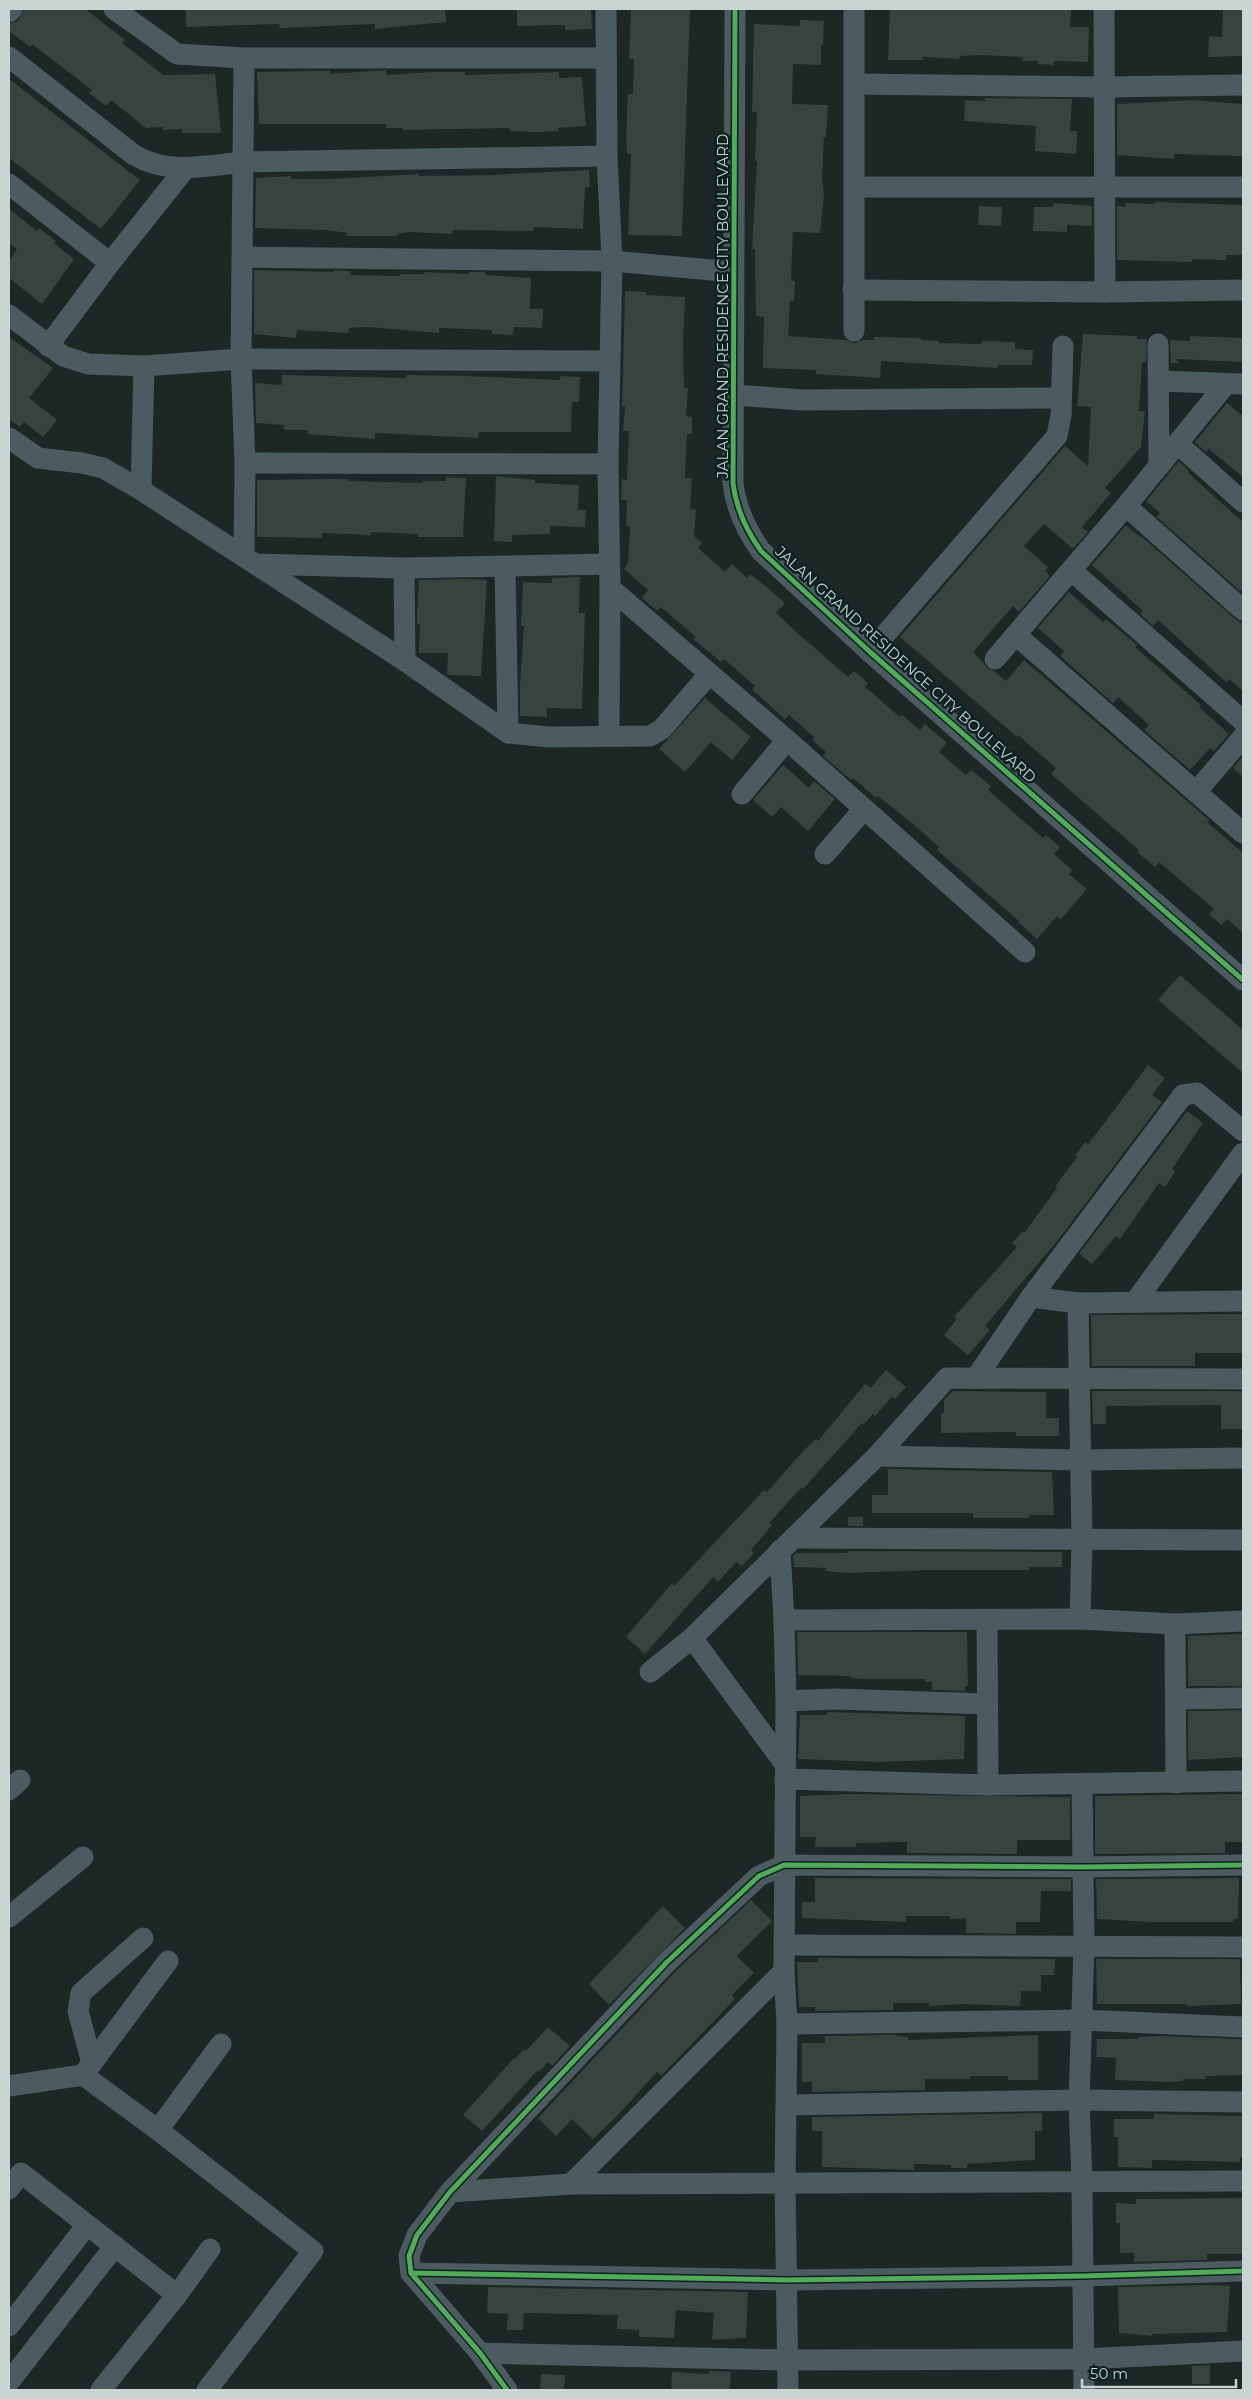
<svg xmlns="http://www.w3.org/2000/svg" width="1252" height="2399" font-family="Montserrat,sans-serif">
<style>
.building{fill:#37433e}
.lines{fill:none;stroke-linecap:round;stroke-linejoin:round}
.street{stroke:#4c5b5f;stroke-width:21}
.cycleway-casing{stroke:#0d2220;stroke-width:8}
.cycleway{stroke:#51ab58;stroke-width:5}
.labels{text-anchor:middle;dominant-baseline:central;stroke-width:5;stroke-linejoin:round;paint-order:stroke}
.street-label{font-size:15px;fill:#c8d5d3;stroke:#0d2220}
</style>
<rect width="100%" height="100%" fill="#1c2726"/>
<g class="building">
<path d="M24,9H85L125,40L122,43L163,75L215,74L221,133H182V129L163,130V127L146,128L111,100L106,106L89,93L92,90L32,44L30,47L9,31V24L18,21Z"/>
<path d="M186,9H445L446,22L375,29V24L280,28L279,24L186,27Z"/>
<path d="M517,9H591L592,29L565,30V25L517,26Z"/>
<path d="M631,9H690L682,236L628,235L631,154H627L626,139L628,94H633L634,59H629Z"/>
<path d="M890,9H1071L1070,27H1089L1088,62L1054,61V65L1038,64V61H1023V57L982,55L960,56L959,59L923,57V60H888Z"/>
<path d="M1223,9H1243V56L1208,57L1209,36L1222,37Z"/>
<path d="M800,20L824,21L823,45H821V65L793,64L792,104L828,105L826,137H824L822,177L824,195L820,233L793,232L791,281H795L794,301H790L788,336L846,340L854,343L863,340H874V337L921,338V340L939,341V343L982,344V341L1015,342V349L1033,350L1032,365H998V368L881,361L880,378L816,374V370L763,368L764,317L756,316L755,249H752L757,161H755L757,112H752L754,24L800,26Z"/>
<path d="M386,70V75L432,72H465V75L559,72V78L582,77L586,126L558,128L559,131L536,132L510,131V128L403,130V128H386V124H259L257,72L312,71H330V74Z"/>
<path d="M9,79L140,180L101,229L9,158Z"/>
<path d="M985,98L1072,99L1070,131H1077L1076,154L1035,151L1036,126L964,121L965,100L985,101Z"/>
<path d="M1192,100L1243,104L1242,156L1174,154V159L1117,155V104Z"/>
<path d="M589,170L590,187H585L583,229L534,227L533,231L453,230L452,234L409,232L397,234V236H346L347,233L327,230L255,228L256,178L291,176V179H329L419,174V176L490,175Z"/>
<path d="M1155,202L1243,205V255H1226V260L1192,259V262L1117,260V206L1125,207V203L1155,204Z"/>
<path d="M1053,203L1092,206V226L1067,225V232L1033,231L1034,207H1053Z"/>
<path d="M979,206L1002,207L1001,226L978,225Z"/>
<path d="M9,209L37,231L39,228L56,241L54,243L74,259L42,304L9,278V261L17,249L9,243Z"/>
<path d="M254,270L334,272V270L351,271L350,275L400,276V274H424V272L469,274V272H485V275L531,278L530,309H543L542,328L514,327L513,335L492,334V330L439,328V333L368,327L349,328L348,333L297,330L296,338L254,334Z"/>
<path d="M625,291L646,292V295L685,297L683,341L684,388H688L686,416L692,417V434H687L685,478H692L690,509L696,510L694,536L702,543L698,548L725,572L732,564L747,578L750,574L769,589L785,603L776,613L794,630L848,677L854,671L868,683L865,687L900,717L902,715L920,730L925,724L947,743L939,752L966,775L971,770L991,786L988,790L1043,838L1046,835L1060,847L1054,854L1072,870L1069,874L1087,889L1061,919L1057,916L1037,939L1018,922L1019,921L937,850L939,847L913,824L878,796L876,798L853,778L851,780L823,756L826,752L812,740L814,737L789,715L785,719L758,695L752,690L755,686L724,659L721,662L693,639L696,637L661,607L657,611L642,598L648,590L624,569L628,563L630,526H626L627,500H621L622,479L627,480L629,431H623L625,406H622Z"/>
<path d="M1083,334L1137,336V339H1147L1146,362H1142L1139,411H1145L1141,447L1105,488L1111,493L1082,527L1088,532L1073,549L1044,524L1024,546L1048,567L1045,571L1050,576L1019,612L1013,606L973,652L983,662L987,668L994,671L1006,681L1024,660L1209,820L1207,822L1243,853V933L1227,919L1221,925L1209,914L1214,909L1159,862L1155,867L1137,852L1139,850L1051,774L1056,768L1018,735L1017,737L1004,726L900,637L1065,446L1088,466L1091,407L1077,406Z"/>
<path d="M1190,336L1243,338V362L1175,359L1180,363H1171L1170,340L1190,341Z"/>
<path d="M9,337L53,368L29,398L57,420L43,437L24,422L20,427L9,419Z"/>
<path d="M282,375L406,378V375L467,376L560,380V376L580,377L579,402H572L571,432H479L478,438L375,433V439L308,434V430H284V425L256,423L255,383L282,385Z"/>
<path d="M1227,403L1243,416V477L1209,449L1206,452L1195,442Z"/>
<path d="M1179,461L1189,471L1188,473L1243,522V588L1240,591L1157,517L1160,513L1146,501Z"/>
<path d="M496,476L535,480V483L579,485L578,510H586L585,527L550,526V534L512,535V542L494,541Z"/>
<path d="M446,477L466,478L463,537H418V534L371,532V535L322,533V538L257,537V480L330,479H349V481L423,483V481H446Z"/>
<path d="M1126,525L1140,537L1141,536L1235,619L1243,624V691L1229,679L1226,682L1158,620L1153,626L1140,614L1143,611L1092,565Z"/>
<path d="M580,577L579,613H585L582,709L547,708V717L520,716V684L524,626H521L523,582L552,583V578Z"/>
<path d="M464,579L487,580L481,676L447,675L448,653H419L420,624H417V615L419,580Z"/>
<path d="M1069,592L1103,622L1106,619L1137,645L1135,647L1201,705L1199,707L1229,734L1214,751L1210,748L1190,770L1144,730L1149,725L1118,697L1113,703L1060,656L1064,651L1038,628Z"/>
<path d="M705,698L751,737L732,760L711,742L685,772L659,749Z"/>
<path d="M1243,756V777L1233,768Z"/>
<path d="M783,765L809,788L814,781L835,799L808,831L781,807L772,817L753,800Z"/>
<path d="M1180,975L1243,1030V1073L1158,1000Z"/>
<path d="M1148,1065L1165,1078L1152,1095L1162,1102L1058,1240L985,1326L990,1330L968,1355L944,1335L957,1319L954,1317L1017,1247L1012,1243L1023,1231L1025,1232L1057,1188L1055,1187L1077,1157L1075,1156L1085,1142L1088,1144L1099,1130Z"/>
<path d="M1187,1111L1203,1123L1172,1169L1175,1172L1165,1187L1159,1183L1120,1239L1116,1236L1092,1264L1079,1254Z"/>
<path d="M1242,1314L1243,1353H1195V1366H1092L1091,1315Z"/>
<path d="M886,1370L906,1387L895,1399L892,1397L875,1416L873,1414L863,1425L862,1423L803,1489L801,1488L769,1523L772,1525L751,1550L754,1553L742,1566L736,1562L718,1582L713,1577L645,1654L626,1637L672,1583L674,1586L764,1490L767,1492L805,1449L816,1439L818,1441L865,1384L871,1388Z"/>
<path d="M953,1391L1046,1392V1418H1059V1436H1016V1432L941,1433V1413H944V1400Z"/>
<path d="M1092,1391H1243V1429H1221V1405L1106,1406V1424H1093Z"/>
<path d="M888,1469L1052,1472L1054,1515H1029V1518H973V1513H872V1495H888Z"/>
<rect x="848" y="1517" width="15" height="9"/>
<path d="M847,1551L1062,1552V1567H1029V1570H930L847,1573L826,1571V1568L794,1567L793,1556L796,1553H847Z"/>
<path d="M797,1632H967L968,1686H965V1691L932,1690V1682H925V1679H865L851,1678V1676L798,1675Z"/>
<path d="M1242,1634L1243,1686H1188V1636Z"/>
<path d="M1243,1710V1757L1188,1760V1711Z"/>
<path d="M827,1712L965,1716L964,1759L878,1762L798,1759L800,1715H827Z"/>
<path d="M848,1794L1070,1797V1840H1017V1854L907,1853V1842L856,1843V1847H815L816,1837H800V1796Z"/>
<path d="M1243,1794V1842H1225V1853L1095,1854V1796Z"/>
<path d="M815,1878L1071,1879V1891H1041L1040,1922H1016V1934L966,1933V1918L950,1919V1916H906V1922L802,1918V1902H815Z"/>
<path d="M1239,1878L1238,1919H1233V1922H1149L1097,1919L1096,1879Z"/>
<path d="M751,1900L772,1921L737,1956L754,1973L732,1995L735,1999L661,2076L657,2072L615,2118L593,2139L572,2119L556,2136L538,2118L676,1971Z"/>
<path d="M663,1906L685,1928L609,2005L589,1984Z"/>
<path d="M818,1958L1055,1959L1054,1975H1041V1991H1021L1020,2006L962,2004L929,2006V2003H893V2010L815,2011V2007H799L797,1962H818Z"/>
<path d="M1096,1959H1240L1241,2004L1187,2006V2004H1097Z"/>
<path d="M548,2027L570,2046L552,2066L548,2062L539,2072L537,2071L482,2131L463,2115L514,2058L515,2059L524,2049L526,2051Z"/>
<path d="M893,2035L908,2037V2040L1038,2035V2080H1008V2076H970V2079H925V2090L812,2092V2082H802V2043H825V2036Z"/>
<path d="M1159,2036L1243,2039L1242,2075L1205,2076L1206,2079H1183V2081L1168,2082L1115,2080L1116,2058L1096,2057L1097,2039H1138V2037Z"/>
<path d="M1042,2113V2131H1035V2160L967,2164V2168H951V2165L914,2164V2170L822,2167V2131H812V2117Z"/>
<path d="M1154,2114L1243,2116V2157H1240V2162L1152,2160V2168L1118,2167V2137H1114V2119H1154Z"/>
<path d="M1243,2198V2254H1207V2260L1134,2262V2253H1120V2223H1116V2203L1136,2204V2199Z"/>
<path d="M1206,2285L1230,2286L1227,2332L1152,2334V2336L1119,2333L1118,2287Z"/>
<path d="M488,2287L748,2292L746,2338L712,2340L714,2313L676,2310L674,2338L639,2337V2330L617,2329L618,2315L524,2313L523,2330H507L508,2314L487,2313Z"/>
<path d="M1210,2365V2384H1192V2366Z"/>
<path d="M709,2371L731,2372L730,2390H671L672,2372L709,2374Z"/>
<path d="M541,2374L565,2375L564,2390H540Z"/>
</g>
<g class="lines">
<g class="street">
<path d="M114,9L177,54L244,58H606"/>
<path d="M606,9L607,156L612,261L608,464L610,588L609,736"/>
<path d="M735,9L733,483C736,509 746,530 761,551L870,652L1243,980"/>
<path d="M1104,9L1105,292"/>
<path d="M9,12L12,9"/>
<path d="M9,57L134,155C168,175 206,166 243,162L607,156"/>
<path d="M855,84L1104,87L1243,85"/>
<path d="M9,184L110,263"/>
<path d="M855,187H1243"/>
<path d="M242,257L612,261L734,272"/>
<path d="M853,290L1105,292L1243,290"/>
<path d="M9,315L63,356L88,364L144,366L241,359L609,361"/>
<path d="M854,331V9"/>
<path d="M1158,344L1159,466"/>
<path d="M48,346L110,263L185,169"/>
<path d="M1160,381L1243,384"/>
<path d="M735,395L803,400L1061,398"/>
<path d="M9,438L38,458L82,463L103,468L141,490L405,661L508,733L549,737L650,736L662,729L709,674"/>
<path d="M1178,444L1243,502"/>
<path d="M245,463L608,464"/>
<path d="M141,490L144,366"/>
<path d="M1126,506L1243,610"/>
<path d="M244,555L245,463L241,359L244,58"/>
<path d="M257,564L404,568L609,564"/>
<path d="M404,568L405,661"/>
<path d="M505,568L508,733"/>
<path d="M1072,571L1243,721"/>
<path d="M610,588L787,740L1025,952"/>
<path d="M1016,635L1243,833"/>
<path d="M870,652L1057,436L1061,415L1063,346"/>
<path d="M995,659L1126,506L1226,384"/>
<path d="M1196,792L1243,737"/>
<path d="M742,794L787,740"/>
<path d="M825,854L864,809"/>
<path d="M1031,1297L1078,1303L1243,1301"/>
<path d="M1135,1302L1243,1153"/>
<path d="M1078,1303L1082,1541L1080,1619"/>
<path d="M976,1378L1031,1297L1183,1095L1197,1093L1243,1131"/>
<path d="M877,1456L1080,1460L1243,1458"/>
<path d="M793,1538L1243,1540"/>
<path d="M780,1550L784,1620L786,1701L784,1971L787,2024L785,2183L788,2390"/>
<path d="M784,1620L1080,1619L1175,1624L1243,1621"/>
<path d="M987,1621L988,1785"/>
<path d="M1175,1624L1176,1783"/>
<path d="M692,1638L785,1764"/>
<path d="M650,1672L692,1638L877,1456L947,1378L1243,1379"/>
<path d="M1176,1699L1243,1698"/>
<path d="M786,1701L835,1699L988,1704"/>
<path d="M785,1779L988,1785L1243,1781"/>
<path d="M1082,1785L1084,1947L1079,2100L1082,2182L1084,2390"/>
<path d="M9,1790L20,1780"/>
<path d="M9,1917L83,1857"/>
<path d="M784,1945L1243,1947"/>
<path d="M787,2024L1081,2020L1243,2027"/>
<path d="M92,2063L78,2011L81,1993L143,1938"/>
<path d="M86,2071L168,1961"/>
<path d="M9,2086L83,2075L158,2130L313,2251L207,2390"/>
<path d="M787,2105L1079,2100L1243,2102"/>
<path d="M158,2130L221,2044"/>
<path d="M571,2184L784,1971"/>
<path d="M9,2189L21,2173L177,2295"/>
<path d="M450,2192L571,2184L1243,2181"/>
<path d="M411,2273L787,2280L1084,2276L1243,2271"/>
<path d="M9,2326L87,2225"/>
<path d="M480,2353L787,2360L1084,2359L1243,2351"/>
<path d="M9,2382L115,2246"/>
<path d="M101,2390L177,2295L210,2249"/>
<path d="M507,2390L480,2353L411,2273L409,2256L417,2235L450,2192L667,1962L759,1876L784,1865L1083,1867L1243,1865"/>
</g>
<g class="cycleway-casing">
<g id="cycleway">
<path d="M735,9L733,483C736,509 746,530 761,551L870,652L1243,980"/>
<path d="M411,2273L787,2280L1084,2276L1243,2271"/>
<path d="M507,2390L480,2353L411,2273L409,2256L417,2235L450,2192L667,1962L759,1876L784,1865L1083,1867L1243,1865"/>
</g>
</g>
<use href="#cycleway" class="cycleway"/>
</g>
<g class="labels">
<g class="street-label">
<text transform="translate(722 306) rotate(-90)">JALAN GRAND RESIDENCE CITY BOULEVARD</text>
<text transform="translate(906 664) rotate(42)">JALAN GRAND RESIDENCE CITY BOULEVARD</text>
</g>
</g>
<rect width="1252" height="2399" fill="none" stroke="#c8d5d3" stroke-width="20"/>
<path d="M1082 2379v8h154v-8" fill="none" stroke="#c8d5d3" stroke-width="2.5"/>
<text x="1090" y="2379" font-size="15" fill="#c8d5d3" stroke="#0d2220" stroke-width="4" paint-order="stroke">50 m</text>
</svg>
